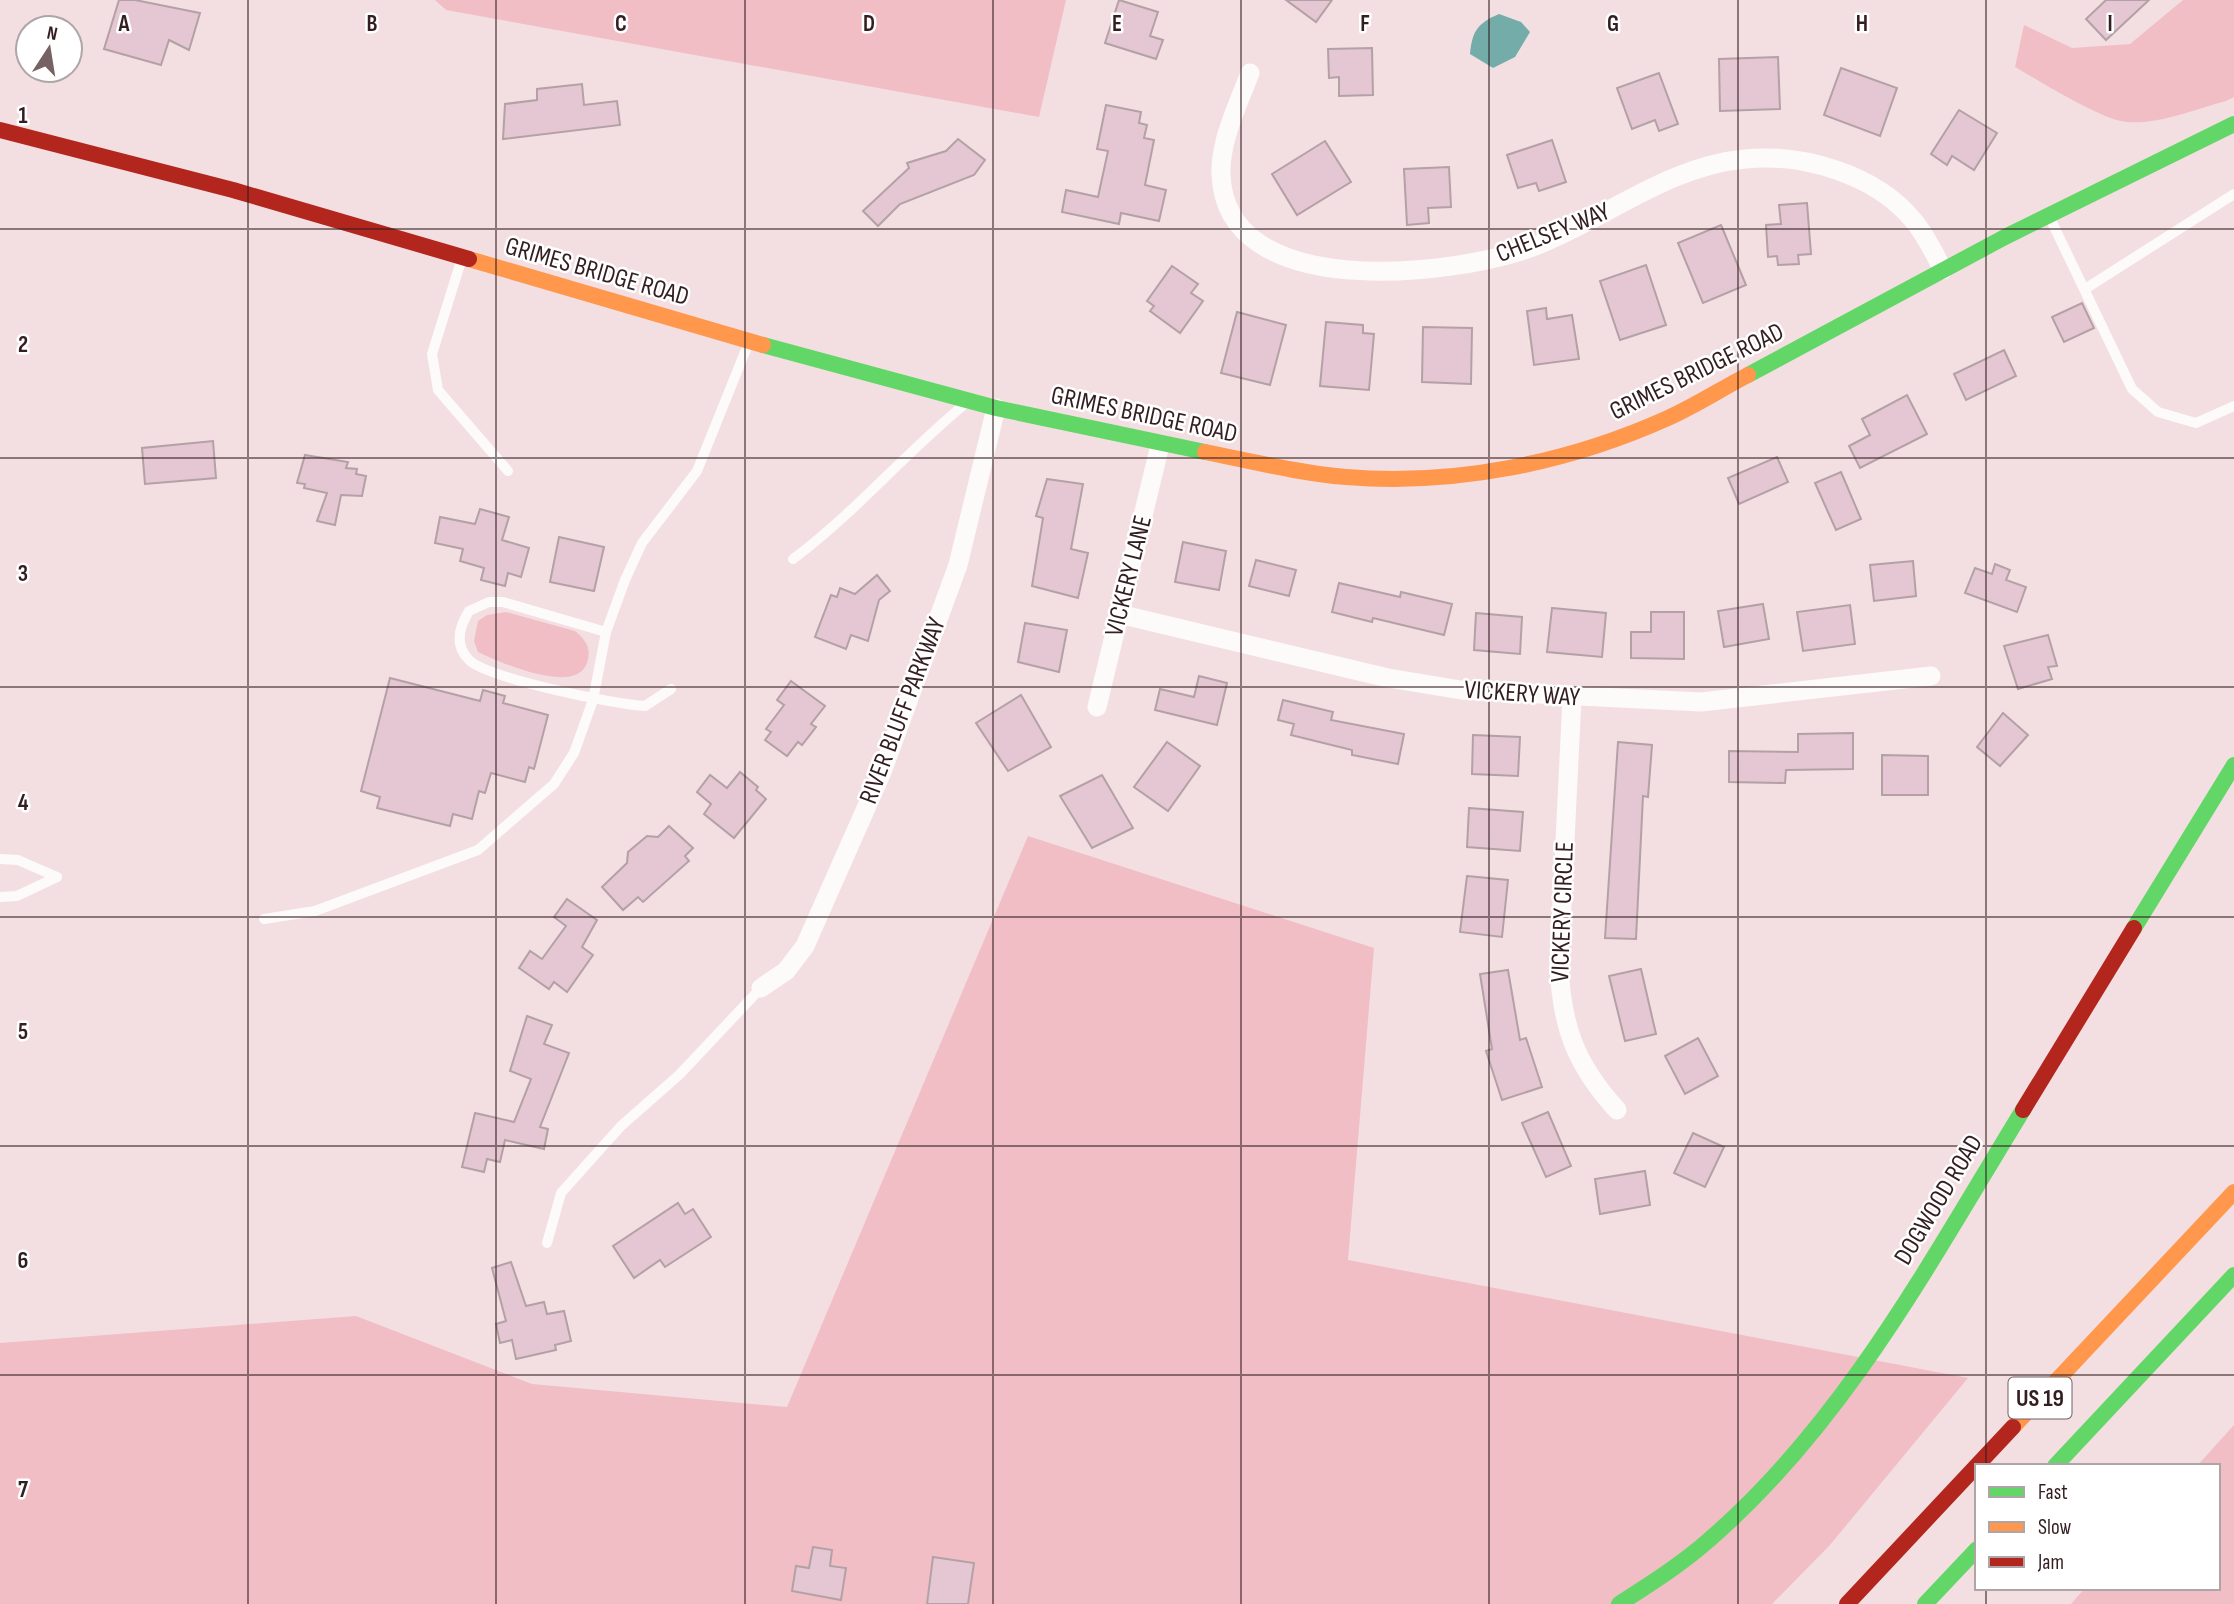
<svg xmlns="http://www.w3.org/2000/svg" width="2234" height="1604" font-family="'Sofia Sans Condensed',sans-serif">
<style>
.green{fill:#f1bec5}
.water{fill:#73aca9}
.building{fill:#e4c7d2;stroke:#b3a1a6;stroke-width:2}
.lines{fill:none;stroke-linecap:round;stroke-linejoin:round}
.lane{stroke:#fdfafa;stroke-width:10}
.street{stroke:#fdfafa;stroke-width:19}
.fast{stroke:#63d668;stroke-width:16}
.slow{stroke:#ff974d;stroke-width:16}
.jam{stroke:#b3261e;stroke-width:16}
.grid{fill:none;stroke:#331e21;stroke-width:2;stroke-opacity:0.55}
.labels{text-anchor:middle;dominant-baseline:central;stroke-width:5;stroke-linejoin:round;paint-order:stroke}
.shield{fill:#fff;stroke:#706264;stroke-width:2}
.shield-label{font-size:24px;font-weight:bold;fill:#331e21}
.street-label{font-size:26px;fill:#331e21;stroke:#fff}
.grid-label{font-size:23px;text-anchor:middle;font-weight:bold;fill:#331e21;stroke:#fff;stroke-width:5;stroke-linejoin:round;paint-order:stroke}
</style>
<rect width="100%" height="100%" fill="#f3dfe1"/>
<g class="green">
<path d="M435,0H1066L1039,117L446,10Z"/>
<path d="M2183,0H2234V97L2226,101C2195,109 2159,125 2126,122C2102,120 2039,81 2015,67L2024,25L2072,48L2130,44Z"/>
<path d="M506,612L575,631C584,638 591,647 588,659C581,699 499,662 478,652L474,641L478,621L487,615Z"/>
<path d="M1028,836L1374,948L1348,1260L1968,1378L1830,1545L1772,1604H0V1343L356,1316L532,1384L787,1407Z"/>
<path d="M2234,1425V1604H2071L2085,1588H2218V1466H2197Z"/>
</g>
<path class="water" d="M1499,14L1521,22L1530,32L1515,57L1493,68L1470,54C1472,31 1478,23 1499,14Z"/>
<g class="building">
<path d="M119,0H135L200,13L189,50L169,40L161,65L104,49Z"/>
<path d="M1119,0L1158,12L1150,36L1163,40L1156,59L1105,43Z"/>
<path d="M1286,0H1332L1316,22Z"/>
<path d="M2106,0H2149L2106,40L2086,19Z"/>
<path d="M1372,48L1373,95L1339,96V77L1329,78L1328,49Z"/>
<path d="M1778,57L1780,109L1720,111L1719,59Z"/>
<path d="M1841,68L1897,88L1880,136L1824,115Z"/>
<path d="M1659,73L1678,124L1659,131L1655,120L1632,129L1617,88Z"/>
<path d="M582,84L584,105L617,101L620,125L503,139L505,104L537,100V89Z"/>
<path d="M1106,105L1141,112L1139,123L1147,125L1144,138L1154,140L1145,185L1166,190L1159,221L1121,213L1119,224L1062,212L1066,190L1098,197L1108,151L1097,149Z"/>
<path d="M1959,110L1997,133L1974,170L1952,156L1947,165L1931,154Z"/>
<path d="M958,139L985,160L974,175L900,204L878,226L863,211L909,168L907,163L946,151Z"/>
<path d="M1552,140L1566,182L1539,191L1536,183L1518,188L1507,155Z"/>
<path d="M1325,141L1351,182L1297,215L1272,174Z"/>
<path d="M1449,167L1451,207L1428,208L1429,223L1407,225L1404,169Z"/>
<path d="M1807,203L1811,254L1798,255L1799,264L1778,265L1777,256L1768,257L1766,225L1781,224L1779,205Z"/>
<path d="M1721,225L1746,285L1703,303L1678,243Z"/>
<path d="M1646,265L1666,325L1620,340L1600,281Z"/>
<path d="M1172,266L1198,284L1191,293L1203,301L1180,333L1150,311L1154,306L1147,301Z"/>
<path d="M2082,303L2094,328L2064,342L2052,317Z"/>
<path d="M1546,308L1547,319L1572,315L1579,359L1534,365L1527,311Z"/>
<path d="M1237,312L1286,325L1270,385L1221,373Z"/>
<path d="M1326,322L1363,325V333L1374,334L1369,390L1320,386Z"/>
<path d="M1423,327L1472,328L1471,384L1422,382Z"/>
<path d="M2004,350L2016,376L1966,400L1954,374Z"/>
<path d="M1907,395L1927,434L1860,468L1849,446L1870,435L1862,419Z"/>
<path d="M213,441L216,478L145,484L142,448Z"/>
<path d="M305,455L348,462L346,468L357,469L356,474L366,476L362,496L341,495L335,525L317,521L327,493L304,488L305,484L297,483Z"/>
<path d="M1777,457L1788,482L1739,504L1728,478Z"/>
<path d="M1841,472L1861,519L1836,530L1815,483Z"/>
<path d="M1047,479L1083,484L1071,549L1088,553L1078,598L1032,586L1043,518L1036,516Z"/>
<path d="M480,509L509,517L502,540L529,548L521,577L508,573L505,586L481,580L484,568L460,561L463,549L435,543L440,517L475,524Z"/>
<path d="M559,537L604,547L594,591L550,582Z"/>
<path d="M1183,542L1226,551L1219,590L1175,582Z"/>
<path d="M1256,560L1296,570L1289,596L1249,586Z"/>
<path d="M1913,561L1916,596L1874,601L1870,565Z"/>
<path d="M1995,564L2010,570L2006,580L2026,587L2017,612L1965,593L1975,568L1992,574Z"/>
<path d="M877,575L890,591L879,600L868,641L851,635L846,649L815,637L831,595L837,597L840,588L855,594Z"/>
<path d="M1339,583L1400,597L1401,592L1452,604L1444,635L1373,618L1372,622L1332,612Z"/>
<path d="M1763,604L1769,639L1724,647L1718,611Z"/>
<path d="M1850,605L1855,644L1803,651L1797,612Z"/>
<path d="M1552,608L1606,613L1602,657L1547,652Z"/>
<path d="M1651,612H1684V659L1631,658V632H1651Z"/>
<path d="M1476,613L1522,617L1520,654L1474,650Z"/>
<path d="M1025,623L1067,630L1059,672L1018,662Z"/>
<path d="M2048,635L2057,666L2048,667L2052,679L2018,689L2004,646Z"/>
<path d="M1199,676L1227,683L1217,725L1155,710L1160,689L1194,697Z"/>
<path d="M390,678L480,701L483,690L505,696L503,703L548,715L534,769L529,767L525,782L491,773L485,793L479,791L472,819L453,814L450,826L377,808L380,797L361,791Z"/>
<path d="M791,681L825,706L811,724L816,727L802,745L798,742L787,756L765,740L771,732L766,729L784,705L777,700Z"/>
<path d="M1021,695L1051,747L1008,771L976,723Z"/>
<path d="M1283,700L1333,712L1331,720L1404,734L1398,764L1352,755V750L1291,735L1294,724L1278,720Z"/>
<path d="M2003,713L2028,735L2000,766L1977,747Z"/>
<path d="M1853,733V769L1786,770L1785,783L1729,782V751L1798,752V734Z"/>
<path d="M1473,735L1520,737L1518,776L1472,774Z"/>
<path d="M1167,742L1200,766L1168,811L1134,787Z"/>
<path d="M1618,742L1652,745L1648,797L1643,796L1636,939L1605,938Z"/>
<path d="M1882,755L1928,756V795H1882Z"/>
<path d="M740,772L758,787L756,790L766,799L734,838L704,814L711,804L697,792L710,775L727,788Z"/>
<path d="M1102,775L1133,828L1092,848L1060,796Z"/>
<path d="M1469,808L1523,812L1520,851L1467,847Z"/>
<path d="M669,826L693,848L685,856L689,861L643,902L638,897L623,910L602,887L627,863L628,852L647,836L658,837Z"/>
<path d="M1467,876L1508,880L1502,937L1460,932Z"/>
<path d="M567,899L597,920L582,947L593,955L567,992L554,982L549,989L519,968L530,951L542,959L566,926L554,917Z"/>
<path d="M1641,969L1656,1034L1625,1041L1609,976Z"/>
<path d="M1508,970L1520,1040L1526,1038L1542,1087L1502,1100L1486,1051L1492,1049L1480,974Z"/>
<path d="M527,1016L552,1025L544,1044L569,1053L540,1127L548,1129L544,1149L505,1140L500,1162L487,1159L484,1172L462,1167L475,1113L514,1122L531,1079L510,1071Z"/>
<path d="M1698,1038L1718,1076L1685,1094L1665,1056Z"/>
<path d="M1548,1112L1571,1166L1546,1177L1522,1123Z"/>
<path d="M1693,1133L1724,1147L1705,1187L1674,1173Z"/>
<path d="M1645,1171L1650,1205L1600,1214L1595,1179Z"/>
<path d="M678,1203L685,1214L693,1209L711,1237L665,1267L660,1260L634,1278L613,1246Z"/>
<path d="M511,1262L526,1306L544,1302L547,1314L564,1311L571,1341L555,1345L556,1350L516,1359L512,1340L500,1343L496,1324L506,1321L492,1268Z"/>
<path d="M813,1547L832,1550L830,1566L846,1568L841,1600L792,1591L796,1566L809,1568Z"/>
<path d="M933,1557L974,1563L968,1604H927Z"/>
</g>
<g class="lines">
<g class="lane">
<path d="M2049,216L2132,389L2158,412L2196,423L2234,406"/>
<path d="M462,258L432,354L438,390L508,471"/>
<path d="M2085,289L2234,194"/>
<path d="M793,559C855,513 905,453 965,404"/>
<path d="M606,632L503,602H489L469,611C459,627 454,645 469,660C487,678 616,705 645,706L671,689"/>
<path d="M0,859L18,860L57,877"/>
<path d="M0,897L17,896L57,877"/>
<path d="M264,919L315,911L478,850L554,784L574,753L593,700L606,632L625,580L642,543L697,471L749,342"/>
<path d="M547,1243L561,1193L621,1126L679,1075L761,988"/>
</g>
<g class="street">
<path d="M1250,73C1238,105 1220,140 1221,174C1225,303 1451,276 1530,248C1603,221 1666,166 1745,159C1802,153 1875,174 1913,220C1926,235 1934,253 1943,270"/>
<path d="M1119,614L1388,678L1461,690L1701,702L1931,676"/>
<path d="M1572,698L1559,963C1561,1025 1575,1064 1617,1110"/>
<path d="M1097,707L1160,445"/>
<path d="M761,988L786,971L805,946L882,772L958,565L996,408"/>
</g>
<g class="fast">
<path d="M763,345L996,408L1205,452"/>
<path d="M1748,375L2005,237L2234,124"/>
<path d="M2134,928L2234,765"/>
<path d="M2055,1466L2234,1275"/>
<path d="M1619,1604C1650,1584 1682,1564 1710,1539C1845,1422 1931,1260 2023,1110"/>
<path d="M1925,1604L1977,1549"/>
</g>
<g class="slow">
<path d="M469,259L763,345"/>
<path d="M1205,452C1251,461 1298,473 1346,477C1455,486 1568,463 1668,418C1695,406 1721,389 1748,375"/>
<path d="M2013,1427L2234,1192"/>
</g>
<g class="jam">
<path d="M0,130L233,190L469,259"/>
<path d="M2023,1110L2134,928"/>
<path d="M1847,1604L2013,1427"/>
</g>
</g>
<path class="grid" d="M248,0V1604M496,0V1604M745,0V1604M993,0V1604M1241,0V1604M1489,0V1604M1738,0V1604M1986,0V1466M0,229H2234M0,458H2234M0,687H2234M0,917H2234M0,1146H2234M0,1375H2234M1986,1588V1604"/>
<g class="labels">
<rect class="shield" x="2008.5" y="1377.5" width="63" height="41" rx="5"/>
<g class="shield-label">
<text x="2040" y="1398">US 19</text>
</g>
<g class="street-label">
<text transform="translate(1553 233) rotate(-22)">CHELSEY WAY</text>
<text transform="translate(597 272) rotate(16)">GRIMES BRIDGE ROAD</text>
<text transform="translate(1697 372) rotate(-26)">GRIMES BRIDGE ROAD</text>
<text transform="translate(1144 415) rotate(12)">GRIMES BRIDGE ROAD</text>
<text transform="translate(1129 576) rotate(-76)">VICKERY LANE</text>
<text transform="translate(1522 694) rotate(4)">VICKERY WAY</text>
<text transform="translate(903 711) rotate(-69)">RIVER BLUFF PARKWAY</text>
<text transform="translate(1563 912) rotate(-88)">VICKERY CIRCLE</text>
<text transform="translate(1939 1200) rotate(-59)">DOGWOOD ROAD</text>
</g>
</g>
<g class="grid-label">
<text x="124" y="31">A</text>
<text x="372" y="31">B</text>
<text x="621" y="31">C</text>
<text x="869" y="31">D</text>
<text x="1117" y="31">E</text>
<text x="1365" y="31">F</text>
<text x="1613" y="31">G</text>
<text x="1862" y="31">H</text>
<text x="2110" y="31">I</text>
<text x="23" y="123">1</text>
<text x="23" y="352">2</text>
<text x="23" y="581">3</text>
<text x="23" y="810">4</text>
<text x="23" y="1039">5</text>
<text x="23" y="1268">6</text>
<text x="23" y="1497">7</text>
</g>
<rect x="1975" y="1464" width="245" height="126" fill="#ffffff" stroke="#ada5a6" stroke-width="2"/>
<rect x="1989" y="1487" width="35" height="10" fill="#63d668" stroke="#ada5a6" stroke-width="2"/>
<text x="2038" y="1499" font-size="21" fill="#331e21">Fast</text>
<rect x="1989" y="1522" width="35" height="10" fill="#ff974d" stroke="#ada5a6" stroke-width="2"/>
<text x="2038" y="1534" font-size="21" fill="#331e21">Slow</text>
<rect x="1989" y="1557" width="35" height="10" fill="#b3261e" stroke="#ada5a6" stroke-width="2"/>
<text x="2038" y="1569" font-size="21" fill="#331e21">Jam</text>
<g transform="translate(49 49) rotate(12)"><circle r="33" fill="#ffffff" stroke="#ada5a6" stroke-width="2"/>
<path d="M0-5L12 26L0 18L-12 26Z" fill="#766264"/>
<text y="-10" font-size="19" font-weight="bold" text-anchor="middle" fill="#331e21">N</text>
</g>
</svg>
